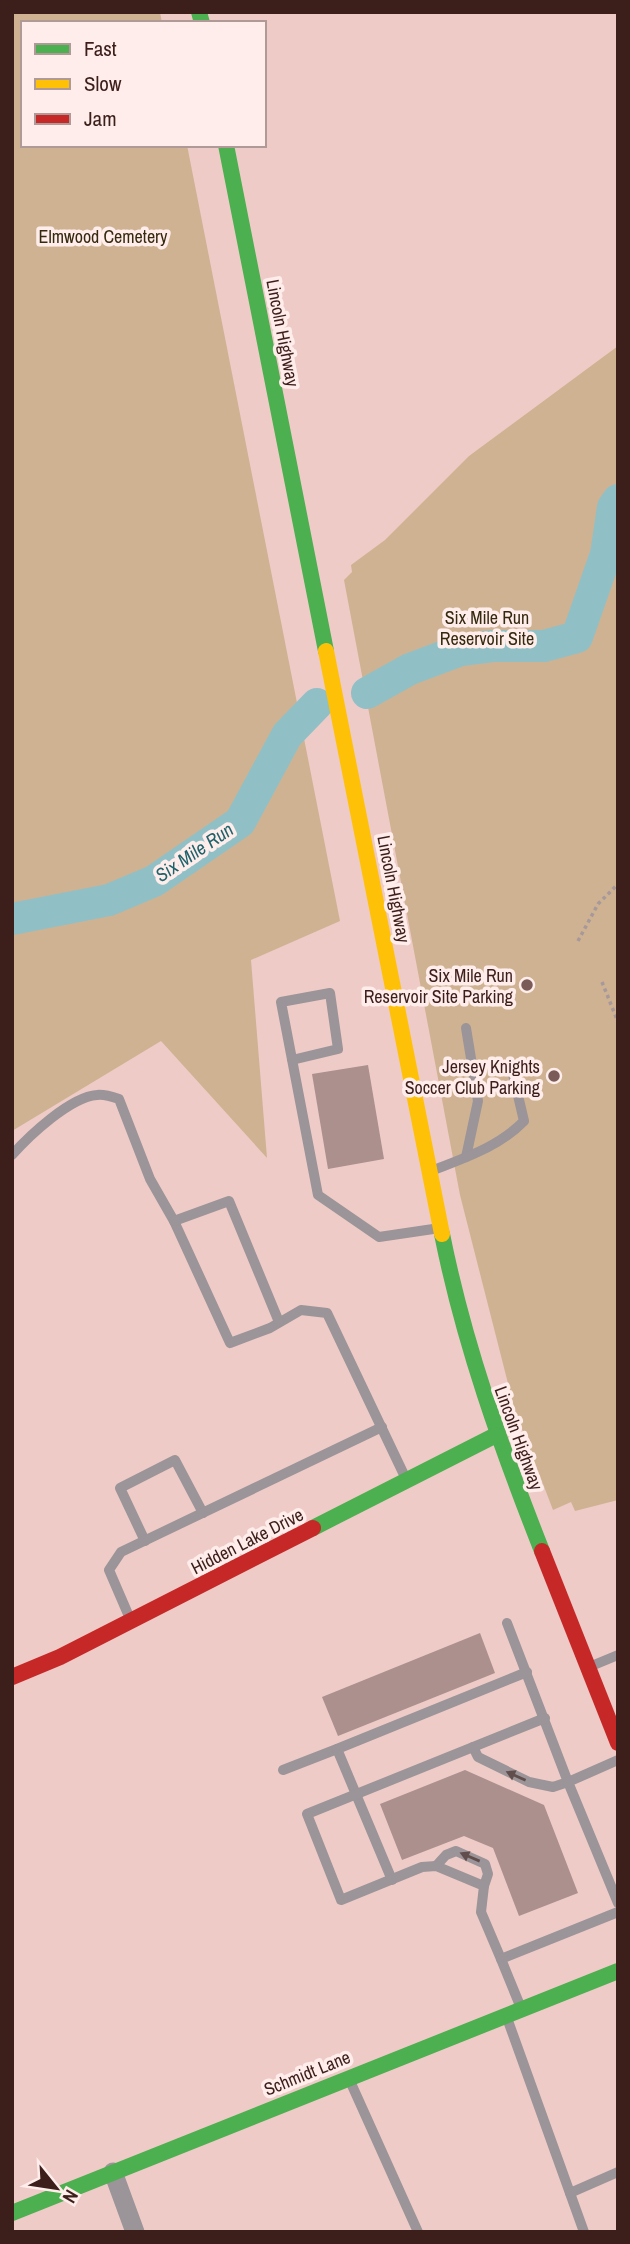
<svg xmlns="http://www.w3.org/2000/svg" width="630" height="2244" font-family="'Archivo Narrow',sans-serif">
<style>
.green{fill:#cfb292}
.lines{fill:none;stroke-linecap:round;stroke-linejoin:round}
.river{stroke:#90c0c6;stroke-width:32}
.building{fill:#ab908d}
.path{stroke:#a7999b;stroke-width:3.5;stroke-dasharray:3.5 3.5;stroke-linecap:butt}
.lane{stroke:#9b9498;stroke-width:10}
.street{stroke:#9b9498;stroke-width:19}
.fast{stroke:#4caf50;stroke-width:16}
.slow{stroke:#ffc107;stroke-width:16}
.jam{stroke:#c62828;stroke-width:16}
.oneway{fill:#624d4d}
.poi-dot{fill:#7a5b57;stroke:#feedea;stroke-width:2.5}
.labels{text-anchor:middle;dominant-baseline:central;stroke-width:7;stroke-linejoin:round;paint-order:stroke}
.park-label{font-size:18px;fill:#35290e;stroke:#feedea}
.street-label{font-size:18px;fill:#3c1e1b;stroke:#feedea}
.poi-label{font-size:18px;fill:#3c1e1b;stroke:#feedea;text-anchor:end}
.water-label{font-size:19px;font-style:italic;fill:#1e626b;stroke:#feedea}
</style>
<rect width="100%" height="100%" fill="#eecbc7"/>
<g class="green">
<path d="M12,12H160L162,23H23V145H187L340,921L251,960L267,1158L161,1041L12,1131Z"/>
<path d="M618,346V1500L575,1511L571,1502L553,1510L515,1411L460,1195L344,580L352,572L351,565L385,540L469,456Z"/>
</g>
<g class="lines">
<g class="river">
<path d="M367,693L410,669L461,650L493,646H544L577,637L606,554L613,507L618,500"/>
<path d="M12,919L109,900L154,881L240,822L287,735L317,704"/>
</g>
</g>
<g class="building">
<path d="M368,1065L384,1159L328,1169L312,1074Z"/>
<path d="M480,1633L495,1673L338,1736L322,1697Z"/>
<path d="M465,1770L544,1805L578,1893L519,1916L493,1848L464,1836L402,1860L380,1804Z"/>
</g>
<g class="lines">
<g class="path">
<path d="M578,941L598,904L618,884"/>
<path d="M602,982L618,1022"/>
</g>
<g class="lane">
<path d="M292,1060L338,1049L330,993L281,1002L318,1195L379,1237L440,1228"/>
<path d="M12,1155C29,1136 70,1097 97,1095C104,1094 113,1097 119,1099L150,1179L174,1221L230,1343L270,1328L301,1310L327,1313L406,1479"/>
<path d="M466,1157L478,1101L466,1028"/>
<path d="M431,1171C464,1158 499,1147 524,1121L512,1070"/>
<path d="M174,1221L229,1201L279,1322"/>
<path d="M145,1541L120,1488L175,1460L203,1513"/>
<path d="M131,1621L109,1570L121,1552L382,1427"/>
<path d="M589,1667L618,1655"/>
<path d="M473,1747L478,1757L529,1782L553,1787L568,1782L507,1623"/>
<path d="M618,1760L568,1782L618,1903"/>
<path d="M283,1770L337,1749"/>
<path d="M436,1866L446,1855L456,1851L485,1864L488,1874L484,1886"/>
<path d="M392,1880L337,1749L527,1672"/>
<path d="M501,1959L481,1912L484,1886L436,1866L422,1867L341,1900L307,1814L545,1718"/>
<path d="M521,2008L501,1959L618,1912"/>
<path d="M507,2018L584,2232"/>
<path d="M350,2081L418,2232"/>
<path d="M570,2193L618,2172"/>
</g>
<path class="street" d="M113,2172L135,2232"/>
<g class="fast">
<path d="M199,12L202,23"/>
<path d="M226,145L326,651"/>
<path d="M442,1234C464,1344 501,1447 542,1551"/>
<path d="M313,1528L496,1435"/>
<path d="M12,2213L618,1971"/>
</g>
<path class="slow" d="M326,651L442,1234"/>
<g class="jam">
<path d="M542,1551L618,1743"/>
<path d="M12,1677L60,1657L313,1528"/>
</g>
</g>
<defs><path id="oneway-solid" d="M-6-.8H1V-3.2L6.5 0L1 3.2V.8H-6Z" transform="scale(1.75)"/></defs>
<g class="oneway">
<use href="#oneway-solid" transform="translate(516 1776) rotate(-156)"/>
<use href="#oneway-solid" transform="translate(470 1857) rotate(-157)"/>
</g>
<g class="poi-dot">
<circle cx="527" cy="985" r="7"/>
<circle cx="554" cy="1076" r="7"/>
</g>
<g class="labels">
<g class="park-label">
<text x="103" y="236">Elmwood Cemetery</text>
<text x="487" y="617">Six Mile Run<tspan x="487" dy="21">Reservoir Site</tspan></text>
</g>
<g class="street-label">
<text transform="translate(283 333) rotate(79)">Lincoln Highway</text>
<text transform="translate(394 889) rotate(79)">Lincoln Highway</text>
<text transform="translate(519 1438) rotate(70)">Lincoln Highway</text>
<text transform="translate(247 1541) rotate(-27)">Hidden Lake Drive</text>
<text transform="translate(307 2073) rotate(-22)">Schmidt Lane</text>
</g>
<g class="poi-label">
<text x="513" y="975">Six Mile Run<tspan x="513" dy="21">Reservoir Site Parking</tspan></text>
<text x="540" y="1066">Jersey Knights<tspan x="540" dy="21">Soccer Club Parking</tspan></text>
</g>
<g class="water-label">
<text transform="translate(194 852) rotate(-34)">Six Mile Run</text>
</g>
</g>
<rect width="630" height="2244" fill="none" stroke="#3c1e1b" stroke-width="28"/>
<rect x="21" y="21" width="245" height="126" fill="#feedea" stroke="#b09a97" stroke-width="2"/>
<rect x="35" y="44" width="35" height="10" fill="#4caf50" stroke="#b09a97" stroke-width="2"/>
<text x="84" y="56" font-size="21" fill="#3c1e1b">Fast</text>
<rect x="35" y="79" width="35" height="10" fill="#ffc107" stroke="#b09a97" stroke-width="2"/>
<text x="84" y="91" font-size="21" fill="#3c1e1b">Slow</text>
<rect x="35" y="114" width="35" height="10" fill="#c62828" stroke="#b09a97" stroke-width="2"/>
<text x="84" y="126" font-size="21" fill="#3c1e1b">Jam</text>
<g transform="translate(56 2188) rotate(120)" stroke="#feedea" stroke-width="5" paint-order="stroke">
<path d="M0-5L12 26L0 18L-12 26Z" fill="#3c1e1b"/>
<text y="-10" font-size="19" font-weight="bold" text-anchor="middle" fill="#3c1e1b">N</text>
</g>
</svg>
